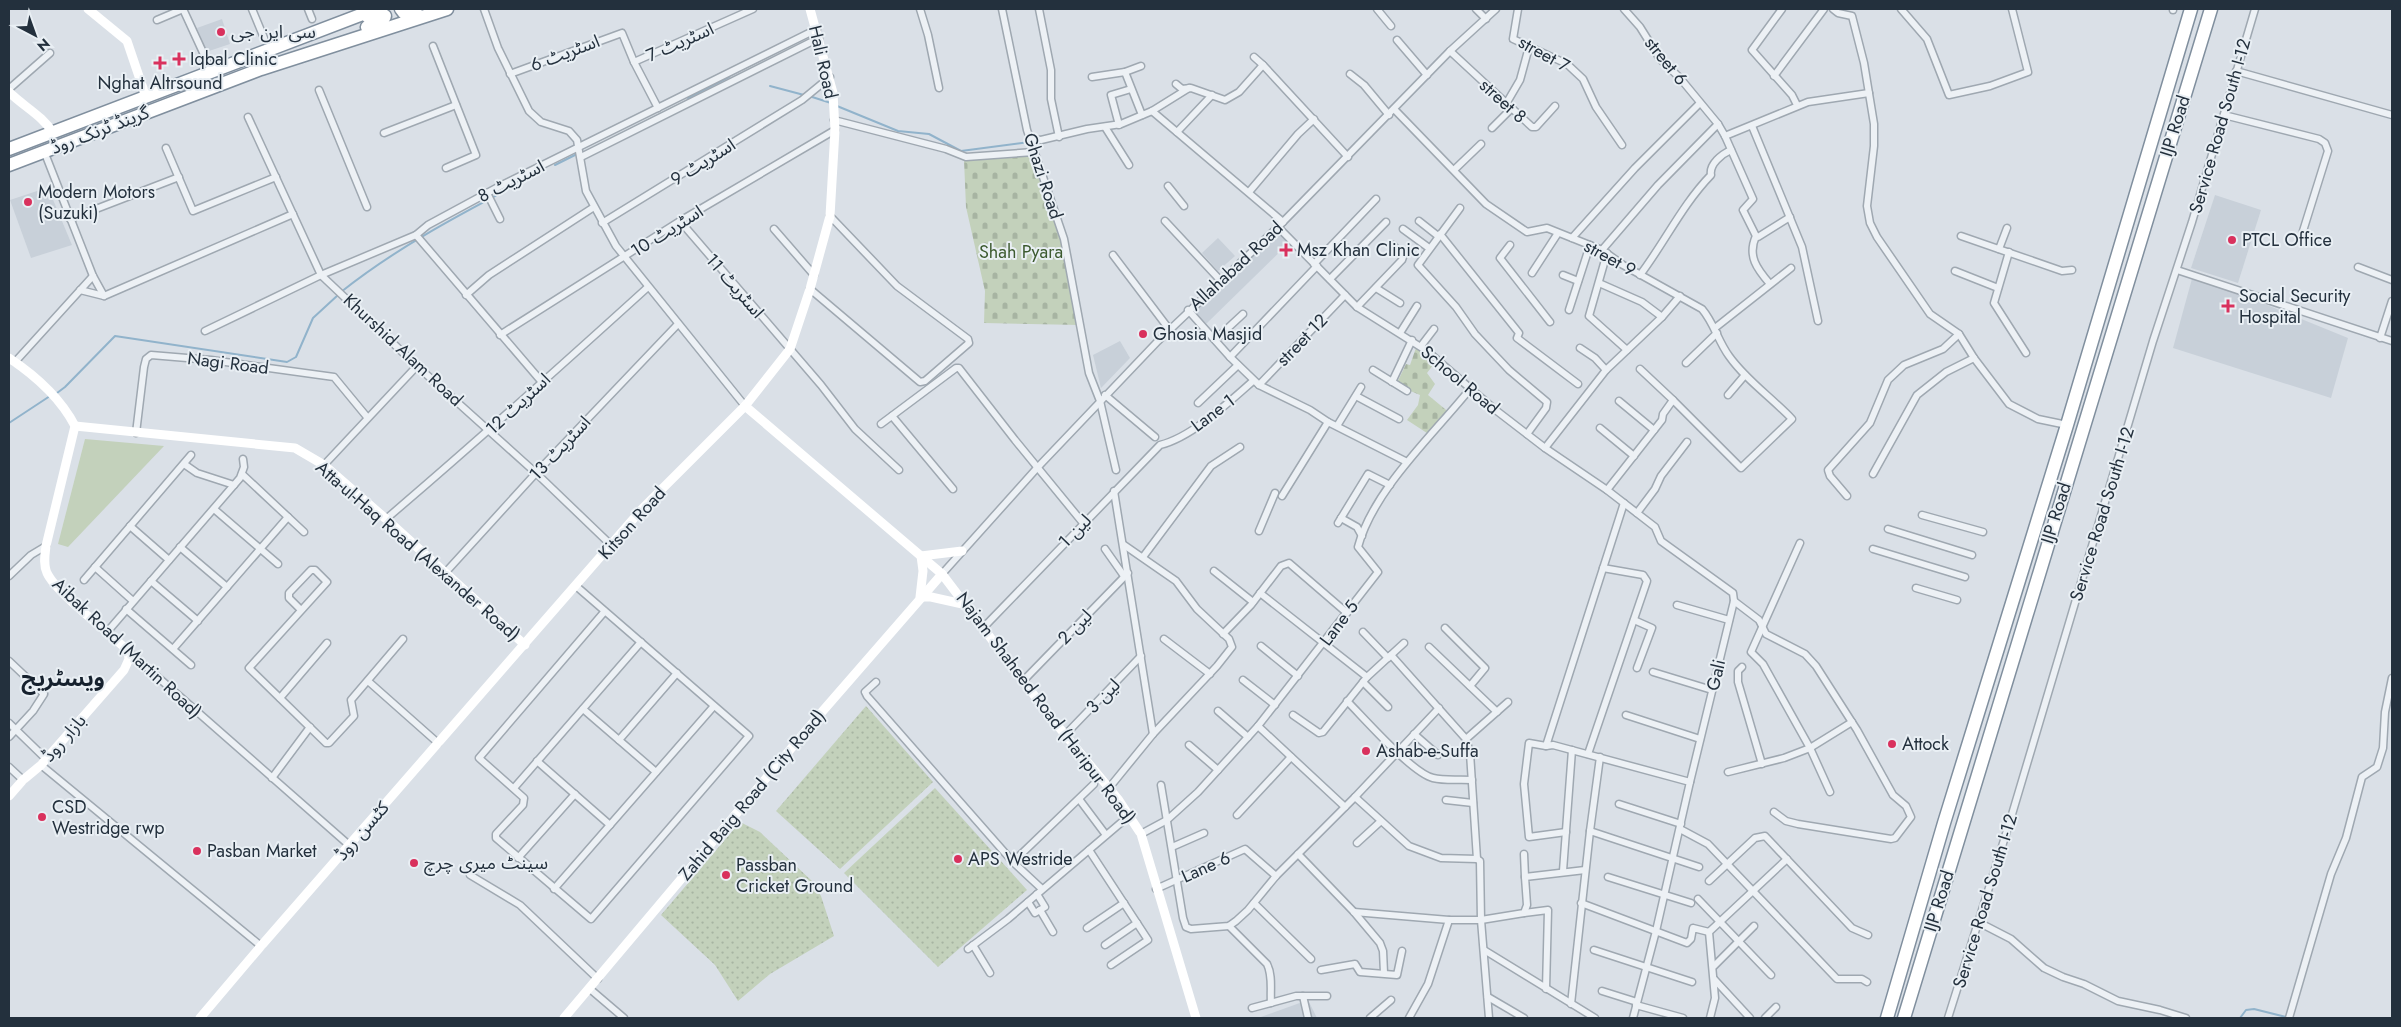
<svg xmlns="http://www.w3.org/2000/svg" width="2401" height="1027" font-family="Jost,'Noto Sans Arabic',sans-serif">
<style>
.built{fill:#c8d0d9}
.grass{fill:url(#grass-dots)}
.cemetery{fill:url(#cemetery-stones)}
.park{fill:#c3d1bb}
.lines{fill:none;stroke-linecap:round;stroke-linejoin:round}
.stream{stroke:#91b3cb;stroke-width:2}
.street-casing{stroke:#9fa8b1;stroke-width:9}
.highway-casing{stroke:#808f9e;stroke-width:15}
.street{stroke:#edf1f5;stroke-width:6}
.secondary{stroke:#fff;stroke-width:9}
.highway{stroke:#fff;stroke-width:12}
.poi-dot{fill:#d9315d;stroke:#e9eff4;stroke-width:2}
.labels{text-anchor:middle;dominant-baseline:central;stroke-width:4;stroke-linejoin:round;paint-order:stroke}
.poi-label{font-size:18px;fill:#23303d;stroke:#e9eff4;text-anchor:start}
.street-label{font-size:18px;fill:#23303d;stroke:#e9eff4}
.park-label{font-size:18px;fill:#3c5a2f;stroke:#e9eff4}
.district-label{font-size:22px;font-weight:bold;fill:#16212e;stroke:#e9eff4}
</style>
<defs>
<pattern id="grass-dots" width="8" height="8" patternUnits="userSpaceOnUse" patternTransform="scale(1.25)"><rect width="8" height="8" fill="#c3d1bb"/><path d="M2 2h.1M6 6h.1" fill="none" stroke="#a7b4a2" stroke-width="1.8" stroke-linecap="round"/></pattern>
<pattern id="cemetery-stones" width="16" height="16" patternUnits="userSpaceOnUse" patternTransform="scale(1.25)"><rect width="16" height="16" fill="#c3d1bb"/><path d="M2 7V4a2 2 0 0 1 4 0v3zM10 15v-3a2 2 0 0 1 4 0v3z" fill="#a7b4a2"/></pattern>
</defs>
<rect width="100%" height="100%" fill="#dae0e7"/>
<g class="built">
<path d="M222,19L230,44L206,52L197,28Z"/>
<path d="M40,190H49L72,245L31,258L10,200Z"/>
<path d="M2215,195L2261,210L2238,283L2191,268Z"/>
<path d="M1278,227L1292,240L1205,325L1188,310Z"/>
<path d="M1218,238L1235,256L1218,271L1202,253Z"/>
<path d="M2193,275L2348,338L2331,398L2173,348Z"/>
<path d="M1120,341L1130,358L1101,388L1093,355Z"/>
<path d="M1308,1000L1317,1018H1258Z"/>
</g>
<g class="grass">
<path d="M866,706L933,782L840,869L776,811Z"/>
<path d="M935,788L1027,890L938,967L844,873Z"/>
<path d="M740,822L760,832L813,882L821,896L834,936L770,974L738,1001L715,965L661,915Z"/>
</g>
<g class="cemetery">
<path d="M1034,152L1064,239L1080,325L984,323L985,291L966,207L964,160Z"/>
<path d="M1417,345L1436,361L1427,373L1435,384L1428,395L1451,414L1433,437L1407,420L1418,405L1420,395L1396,385L1406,364L1410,365Z"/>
</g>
<path class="park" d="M85,439L164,446L68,547L58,544Z"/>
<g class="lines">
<g class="stream">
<path d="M770,86L804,95"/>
<path d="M809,96L831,103"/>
<path d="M688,98L729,77"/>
<path d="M837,106L898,131L929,134L961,151L1030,142"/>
<path d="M555,165L575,155"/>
<path d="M341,292C395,249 455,217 516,185"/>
<path d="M57,393L65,387L115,336L287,362L296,357L313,318L338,295"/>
<path d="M9,423L50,396"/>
<path d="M2240,1018L2246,1010L2254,1009L2286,1017"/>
<path d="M2315,1018H2331"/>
</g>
<g class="street-casing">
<g id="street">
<path d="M183,9L212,72"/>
<path d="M252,9L264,38"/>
<path d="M308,9L312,19"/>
<path d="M484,9L498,48L529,111L541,122L569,131L577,140L586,191L616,246L745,406"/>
<path d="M920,9L928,35L939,88"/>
<path d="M1002,9L1027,130L1064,239L1089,373L1100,401L1116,470"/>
<path d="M1039,9L1051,70V99L1059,137"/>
<path d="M1377,9L1391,26"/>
<path d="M1476,9L1486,19"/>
<path d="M1518,9L1513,39L1567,64L1583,79L1596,107L1622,145"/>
<path d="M1624,9L1640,27L1660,59L1680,78L1718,124L1725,136L1753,199L1743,210L1756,236L1758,237L1790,217"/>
<path d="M1782,9L1752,50L1792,95L1797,105"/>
<path d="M1833,9L1838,13L1852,16L1864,63L1874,124V146L1867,206L1870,223L1877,237L1930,314L1959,334L1974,358L2009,404L2038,419L2067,425"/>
<path d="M1901,9L1927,39L1949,95L1990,86L2028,72L2012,9"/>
<path d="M2173,9V10"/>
<path d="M157,20L183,9"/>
<path d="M1397,40L1427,75"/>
<path d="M433,46L476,155L446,168"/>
<path d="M1450,51L1532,127H1536L1555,106"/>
<path d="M1254,57L1263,65L1348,157"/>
<path d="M634,62L753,9"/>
<path d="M2236,71L2392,115"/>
<path d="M1125,72L1142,115"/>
<path d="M510,74L622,33L634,62L658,108"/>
<path d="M1350,74L1364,85L1389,115"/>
<path d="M1774,76L1824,9"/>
<path d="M1092,77L1125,72L1141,66"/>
<path d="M1176,84L1182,89L1191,88L1225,100L1239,92L1263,65"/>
<path d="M9,89L50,53"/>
<path d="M319,90L367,207"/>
<path d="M1506,104L1520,80L1529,47"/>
<path d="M1394,109L1486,204L1527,232L1547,228L1602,250L1623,265L1702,309C1714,323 1718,341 1729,356C1746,380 1771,397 1792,419L1741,468L1673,400L1663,414L1662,420L1607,490"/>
<path d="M1152,111L1283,222"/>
<path d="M2224,115L2319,139L2325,143L2328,151L2303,231"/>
<path d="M248,117L321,275L417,366L536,473L611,545"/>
<path d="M834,120L946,149L966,157L1034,152"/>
<path d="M1119,125L1111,95L1131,89"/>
<path d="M1752,126L1802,247L1818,321"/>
<path d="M1105,127L1129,165"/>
<path d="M1492,128L1511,109"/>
<path d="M1177,132L1212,95"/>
<path d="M384,133L456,105"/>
<path d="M1725,136L1808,102L1869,93"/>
<path d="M1030,139L1041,140L1087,129L1121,124L1152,111L1189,88"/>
<path d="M166,148L193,211L276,177"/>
<path d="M44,151L93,276L104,296"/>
<path d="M581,157L819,38"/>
<path d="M1454,170L1481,144"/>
<path d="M1168,186L1184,206"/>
<path d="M1249,192L1298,134L1314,119"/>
<path d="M487,193L500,219"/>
<path d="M1460,208L1418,265L1456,307L1475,334L1509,370L1547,402L1546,408L1527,434"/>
<path d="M70,219L179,177"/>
<path d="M680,221L821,385L855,429L899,470"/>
<path d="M1165,221L1220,280"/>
<path d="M1419,221L1438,236"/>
<path d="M602,223L802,100L830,77"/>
<path d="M1278,227L1357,307L1427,351L1493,408L1545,448L1607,490L1655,527L1661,541L1733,593L1734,601L1690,782"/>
<path d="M774,229L814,275"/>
<path d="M1403,229L1429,248"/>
<path d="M1440,234L1519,333L1517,338L1578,384"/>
<path d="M416,235L541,381"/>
<path d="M1756,236C1747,256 1757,269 1770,284"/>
<path d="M1961,236L2062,271L2072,270"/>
<path d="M1572,238L1635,168L1700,103"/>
<path d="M1510,245L1500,258L1550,322"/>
<path d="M1999,249L2007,228"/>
<path d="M1602,250L1658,185L1718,124"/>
<path d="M2009,252L1994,303L2026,353"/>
<path d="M1607,253L1589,316L1627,350"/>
<path d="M1113,255L1169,329"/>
<path d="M1314,264L1376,199"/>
<path d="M2358,267L2392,280"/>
<path d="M2177,270L2392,341"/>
<path d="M1955,271L1998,288"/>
<path d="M1532,273L1558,233"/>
<path d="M1563,275L1578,281"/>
<path d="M1640,275C1665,242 1682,205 1711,175C1709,164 1722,154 1731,150"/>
<path d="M1330,279L1386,222"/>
<path d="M1599,283L1642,302L1662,317"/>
<path d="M1376,288L1400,303"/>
<path d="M810,289L920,382L925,381L969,343L968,339L897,286L830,216"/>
<path d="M80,290L104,296L293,214"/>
<path d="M466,295L489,275L594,207"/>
<path d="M1357,307L1402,260L1403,257L1393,245"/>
<path d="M1188,310L1230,357L1259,385L1310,410L1328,422L1407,462"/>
<path d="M1569,310L1590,245"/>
<path d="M1715,328L1791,268"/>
<path d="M205,331L321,275L416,235L428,225L502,185L817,29"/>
<path d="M1400,333L1417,306"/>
<path d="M500,335L680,221L835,130"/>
<path d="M2380,338L2392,301"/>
<path d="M1215,340L1243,314"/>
<path d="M1421,346L1434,329"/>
<path d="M1580,348L1595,358L1606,370"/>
<path d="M1230,357L1317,266"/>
<path d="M15,362L93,276"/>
<path d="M1686,363L1717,333"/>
<path d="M1640,369L1673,400"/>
<path d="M1373,370L1407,391"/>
<path d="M1392,382L1412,340"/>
<path d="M1259,385L1345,295"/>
<path d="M1105,395L1155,437"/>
<path d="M1728,395L1745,375"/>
<path d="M1356,396L1399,419"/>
<path d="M1619,401L1654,430"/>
<path d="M1198,403L1238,365"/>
<path d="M892,416L953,489"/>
<path d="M881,424L956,368H959L1015,440L1083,523"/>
<path d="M1337,426L1361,387"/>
<path d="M1600,428L1634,456"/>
<path d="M136,433L144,367L146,359L151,355L211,360L334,377L367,417"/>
<path d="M1545,448L1606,370L1662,317L1680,296"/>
<path d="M184,464L197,473L234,485"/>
<path d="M324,465L417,366"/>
<path d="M242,474L304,532"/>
<path d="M1873,474L1917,395L1946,372L1974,358"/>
<path d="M1114,491L1153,734"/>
<path d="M1282,496L1328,422"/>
<path d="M1847,496L1830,476L1828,470L1870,423L1888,380L1904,365L1943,349L1959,334"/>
<path d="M1624,503L1546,746L1553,745L1690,782L1656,931L1633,1018"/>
<path d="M214,509L278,564"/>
<path d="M1637,513L1655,489L1661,476L1687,442"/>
<path d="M1922,515L1983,532"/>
<path d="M1341,518L1357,527L1362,536"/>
<path d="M386,519C475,443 562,365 648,287"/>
<path d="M1338,523L1368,474L1390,485"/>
<path d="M130,526L169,560"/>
<path d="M1888,529L1972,555"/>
<path d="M1259,531L1275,493"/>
<path d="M1800,543L1751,652L1763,664L1810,748L1830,792"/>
<path d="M180,547L227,587"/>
<path d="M1105,549L1124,576"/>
<path d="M1873,549L1965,577"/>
<path d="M1143,557L1211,466L1240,447"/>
<path d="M95,567L133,601"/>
<path d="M1214,571L1253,602"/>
<path d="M445,573L536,473L678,324"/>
<path d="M942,574L1037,468L1158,341L1278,227L1450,51L1496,9"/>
<path d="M9,576L31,555L46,546"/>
<path d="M84,580L191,455"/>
<path d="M151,581L198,621"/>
<path d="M576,586L748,735L749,736L591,919L496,838V834L523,805L524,798L479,758L605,611"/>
<path d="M1916,588L1957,600"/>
<path d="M1260,593L1367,677"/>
<path d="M1734,601L1759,620L1766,634L1805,654L1816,666L1857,730L1893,795L1906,806L1911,817L1895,838L1891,839L1798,824L1786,821L1774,812"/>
<path d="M1677,605L1729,620"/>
<path d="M126,609L191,665"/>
<path d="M301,610L289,598V593L311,570H315L327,582L249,668L326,743H329L354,716L351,700L403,639"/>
<path d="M1634,620L1652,628L1637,668"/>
<path d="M984,627L1160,445C1192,437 1228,403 1253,381"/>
<path d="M1445,628L1485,668L1470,686"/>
<path d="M108,631L240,478L244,467L243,459"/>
<path d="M1363,632L1388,658"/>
<path d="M1223,634L1251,605L1281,566L1289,563L1347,613"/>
<path d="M1164,639L1210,674"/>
<path d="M1261,646L1298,676"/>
<path d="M1429,647L1497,712"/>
<path d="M173,649L288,517"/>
<path d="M128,651L349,845"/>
<path d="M1391,655L1466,739L1470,753L1477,859"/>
<path d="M9,661L44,694L33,711L9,737"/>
<path d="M1742,667L1738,671V682L1762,764"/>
<path d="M1653,672L1712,690"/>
<path d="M1243,680L1275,705"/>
<path d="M368,681L438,743"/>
<path d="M1023,681L1128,573"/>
<path d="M876,682L865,692L867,696L1013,862L1042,889"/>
<path d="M1363,682L1388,707"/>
<path d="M280,698L327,643"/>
<path d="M1347,701C1364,718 1412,773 1433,778C1445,781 1460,779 1472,780"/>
<path d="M583,709L656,772"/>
<path d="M1218,711L1248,737"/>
<path d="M1293,715L1319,733L1323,732L1367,677L1404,643"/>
<path d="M1626,715L1700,739"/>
<path d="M9,723L46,759"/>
<path d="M1258,726L1345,807"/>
<path d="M1414,734L1438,755"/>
<path d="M1065,735L1141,656"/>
<path d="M1466,739L1508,702"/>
<path d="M619,740L677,673"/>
<path d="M1189,745L1218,770"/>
<path d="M1546,746L1529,743L1524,784L1529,837L1566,832"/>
<path d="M1588,754L1647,581L1643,575L1603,568"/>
<path d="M537,761L610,825"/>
<path d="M41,765L261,946"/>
<path d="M9,767L23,780"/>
<path d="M1728,772L1784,758L1810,748L1852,722"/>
<path d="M272,778L310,727"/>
<path d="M1161,785L1183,918L1186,927L1191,929L1229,926L1236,921L1248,910L1276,876L1355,797L1409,846L1441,858L1477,859L1480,861L1481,920L1489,1018"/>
<path d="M514,788L641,642"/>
<path d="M1109,788L1153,734L1217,666L1232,647L1229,639L1197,609L1176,581L1124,545"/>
<path d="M1355,797L1439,708"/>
<path d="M1079,799L1106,835"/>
<path d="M1446,800L1473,803"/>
<path d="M1619,804L1681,824"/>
<path d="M1237,815L1291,757"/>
<path d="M1680,829L1708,844L1837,979H1862L1867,982"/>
<path d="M1590,831L1600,757"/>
<path d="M1141,834L1167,820L1198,792L1258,726L1378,572L1358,547C1373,490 1434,434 1470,389"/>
<path d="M1357,843L1381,821"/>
<path d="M1172,847L1204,833"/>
<path d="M1089,850L1148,940L1111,965"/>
<path d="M1298,854L1354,912L1380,943L1383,951L1384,973"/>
<path d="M1524,854L1525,877"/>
<path d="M518,858L575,794"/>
<path d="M1013,862L1094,784"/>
<path d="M1563,871L1572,750"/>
<path d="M470,875L520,905L598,979"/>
<path d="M1608,877L1691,903"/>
<path d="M1709,881L1755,838L1765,836L1852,928L1868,935"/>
<path d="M554,889L714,706"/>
<path d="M1156,889L1245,849L1276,876"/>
<path d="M1698,899L1771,975"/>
<path d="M1028,902L1035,913L1045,907L1037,894"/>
<path d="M1254,903L1311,959"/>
<path d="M1581,903L1687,943L1691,939L1693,928L1709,932"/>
<path d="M1040,910L1053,932"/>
<path d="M1354,912L1449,920H1481L1524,913L1527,905L1525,877L1585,870"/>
<path d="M1524,913L1548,910L1546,989"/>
<path d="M1978,922L2011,939L2044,968L2063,977L2084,984L2118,1001L2160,1010L2186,1018"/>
<path d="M1229,926L1267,964C1273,976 1270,990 1271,1003"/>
<path d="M1087,928L1124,903"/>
<path d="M973,945L990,973"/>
<path d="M1105,945L1137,923"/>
<path d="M968,949L1008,919L1130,815"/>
<path d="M1484,950L1595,1018"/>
<path d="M1594,950L1692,982"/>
<path d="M1714,966L1754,926"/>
<path d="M1321,970L1355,964L1360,972L1397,975L1402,951"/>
<path d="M1714,979L1750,1018"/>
<path d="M590,989L624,1018"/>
<path d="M1602,991L1637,1002"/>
<path d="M1303,996L1308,1018"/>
<path d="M1488,997L1524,1018"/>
<path d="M1571,1004L1590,831L1699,867"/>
<path d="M1636,1005L1683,1018"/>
<path d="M1252,1008L1296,996H1327"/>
<path d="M1370,1018L1391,1000"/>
<path d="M1409,1018L1428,984L1449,920"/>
<path d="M1710,1018L1715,998L1709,932L1787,859"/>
<path d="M1765,1018L1776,1007"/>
<path d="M1948,1018L2010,821L2153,341L2192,222L2255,9"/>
<path d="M2289,1018L2331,874L2346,838L2362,777L2377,767L2383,748L2385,712L2392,678"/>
</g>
</g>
<g class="highway-casing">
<g id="highway">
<path d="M401,9L404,13L416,9"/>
<path d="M367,27L382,22L385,16L380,13L368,17"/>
<path d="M9,149L376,9"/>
<path d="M9,165L261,69L447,9"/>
<path d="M1887,1018L1944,823L2067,425L2191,9"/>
<path d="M1904,1018L2211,9"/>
</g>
</g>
<use href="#street" class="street"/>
<g class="secondary">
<path d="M88,9L127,41L146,97"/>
<path d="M9,92C23,106 43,116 53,133"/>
<path d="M9,358C36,376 60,397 75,426L46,546C45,555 43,564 47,573C57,594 109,632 128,651L129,659L124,670L41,765L23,780L9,796"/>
<path d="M745,406L942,574L1053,720L1118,799L1141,834L1196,1018"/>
<path d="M75,426L295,448L324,465L386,519L525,645"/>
<path d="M962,551L921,556L923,571L920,597H931L967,605"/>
<path d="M200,1018L261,946L642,509L745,406L790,349L810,289L830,216L835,130L833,93L810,9"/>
<path d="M564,1018L821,713L942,574"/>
</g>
<use href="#highway" class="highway"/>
</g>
<g class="poi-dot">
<circle cx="221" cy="32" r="5"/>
<path d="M176.5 51.5h5v5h5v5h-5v5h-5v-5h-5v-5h5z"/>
<path d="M157.5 55.5h5v5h5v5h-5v5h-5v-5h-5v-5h5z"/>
<circle cx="28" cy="202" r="5"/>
<circle cx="2232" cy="240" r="5"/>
<path d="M1283.5 242.5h5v5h5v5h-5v5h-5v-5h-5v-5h5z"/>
<path d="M2225.5 298.5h5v5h5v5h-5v5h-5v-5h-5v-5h5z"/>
<circle cx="1143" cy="334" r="5"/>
<circle cx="1892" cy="744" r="5"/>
<circle cx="1366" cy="751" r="5"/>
<circle cx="42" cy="817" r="5"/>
<circle cx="197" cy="851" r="5"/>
<circle cx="958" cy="859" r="5"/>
<circle cx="414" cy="863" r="5"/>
<circle cx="726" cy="875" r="5"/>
</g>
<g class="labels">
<g class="poi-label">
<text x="231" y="32">سی این جی</text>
<text x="190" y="59">Iqbal Clinic</text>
<text x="160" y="83" text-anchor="middle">Nghat Altrsound</text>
<text x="38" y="192">Modern Motors<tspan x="38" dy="21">(Suzuki)</tspan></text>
<text x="2242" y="240">PTCL Office</text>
<text x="1297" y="250">Msz Khan Clinic</text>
<text x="2239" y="296">Social Security<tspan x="2239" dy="21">Hospital</tspan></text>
<text x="1153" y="334">Ghosia Masjid</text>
<text x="1902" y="744">Attock</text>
<text x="1376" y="751">Ashab-e-Suffa</text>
<text x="52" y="807">CSD<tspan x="52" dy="21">Westridge rwp</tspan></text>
<text x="207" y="851">Pasban Market</text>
<text x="968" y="859">APS Westride</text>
<text x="424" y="863">سینٹ میری چرچ</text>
<text x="736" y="865">Passban<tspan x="736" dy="21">Cricket Ground</tspan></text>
</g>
<g class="street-label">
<text transform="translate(680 42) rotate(-24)">اسٹریٹ 7</text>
<text transform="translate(565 53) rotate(-21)">اسٹریٹ 6</text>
<text transform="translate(1544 54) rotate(29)">street 7</text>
<text transform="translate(1666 61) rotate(51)">street 6</text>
<text transform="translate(823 62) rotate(77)">Hali Road</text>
<text transform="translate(1503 101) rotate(42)">street 8</text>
<text transform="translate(2175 126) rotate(-73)">IJP Road</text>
<text transform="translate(2220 126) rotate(-74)">Service Road South I-12</text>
<text transform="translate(100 130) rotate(-21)">گرینڈ ٹرنک روڈ</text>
<text transform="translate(703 162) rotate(-32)">اسٹریٹ 9</text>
<text transform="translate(1043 176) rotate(72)">Ghazi Road</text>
<text transform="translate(511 181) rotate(-27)">اسٹریٹ 8</text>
<text transform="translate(667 231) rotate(-32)">اسٹریٹ 10</text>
<text transform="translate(1610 258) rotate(29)">street 9</text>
<text transform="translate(1236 266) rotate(-43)">Allahabad Road</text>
<text transform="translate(735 286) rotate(49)">اسٹریٹ 11</text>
<text transform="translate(1302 340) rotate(-46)">street 12</text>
<text transform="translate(403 350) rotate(43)">Khurshid Alam Road</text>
<text transform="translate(228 363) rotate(7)">Nagi Road</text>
<text transform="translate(1460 380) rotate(40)">School Road</text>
<text transform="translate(518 404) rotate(-43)">اسٹریٹ 12</text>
<text transform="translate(1213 413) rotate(-37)">Lane 1</text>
<text transform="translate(560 448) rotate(-47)">اسٹریٹ 13</text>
<text transform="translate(2056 513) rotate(-73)">IJP Road</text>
<text transform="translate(2102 514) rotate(-73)">Service Road South I-12</text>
<text transform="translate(632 523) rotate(-48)">Kitson Road</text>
<text transform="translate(1075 531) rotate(-46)">لین 1</text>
<text transform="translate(418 551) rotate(41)">Atta-ul-Haq Road (Alexander Road)</text>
<text transform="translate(1339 623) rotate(-53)">Lane 5</text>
<text transform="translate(1075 627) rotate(-46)">لین 2</text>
<text transform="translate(127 648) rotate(43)">Aibak Road (Martin Road)</text>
<text transform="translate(1716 675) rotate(-77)">Gali</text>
<text transform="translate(1103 696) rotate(-46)">لین 3</text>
<text transform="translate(1046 708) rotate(53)">Najam Shaheed Road (Haripur Road)</text>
<text transform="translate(64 738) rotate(-49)">بازار روڈ</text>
<text transform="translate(752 795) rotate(-50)">Zahid Baig Road (City Road)</text>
<text transform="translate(362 831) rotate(-49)">کٹسن روڈ</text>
<text transform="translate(1206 867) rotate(-24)">Lane 6</text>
<text transform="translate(1939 901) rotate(-73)">IJP Road</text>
<text transform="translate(1985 901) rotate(-73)">Service Road South I-12</text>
</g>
<g class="park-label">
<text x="1021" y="252">Shah Pyara</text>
</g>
<g class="district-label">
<text x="63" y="678">ویسٹریج</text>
</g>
</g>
<rect width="2401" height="1027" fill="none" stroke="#23303d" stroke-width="20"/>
<g transform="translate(35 35) rotate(139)" stroke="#e9eff4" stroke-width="4" paint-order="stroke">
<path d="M0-4L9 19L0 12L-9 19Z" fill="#23303d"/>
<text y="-8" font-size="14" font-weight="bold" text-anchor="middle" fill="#23303d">N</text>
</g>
</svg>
